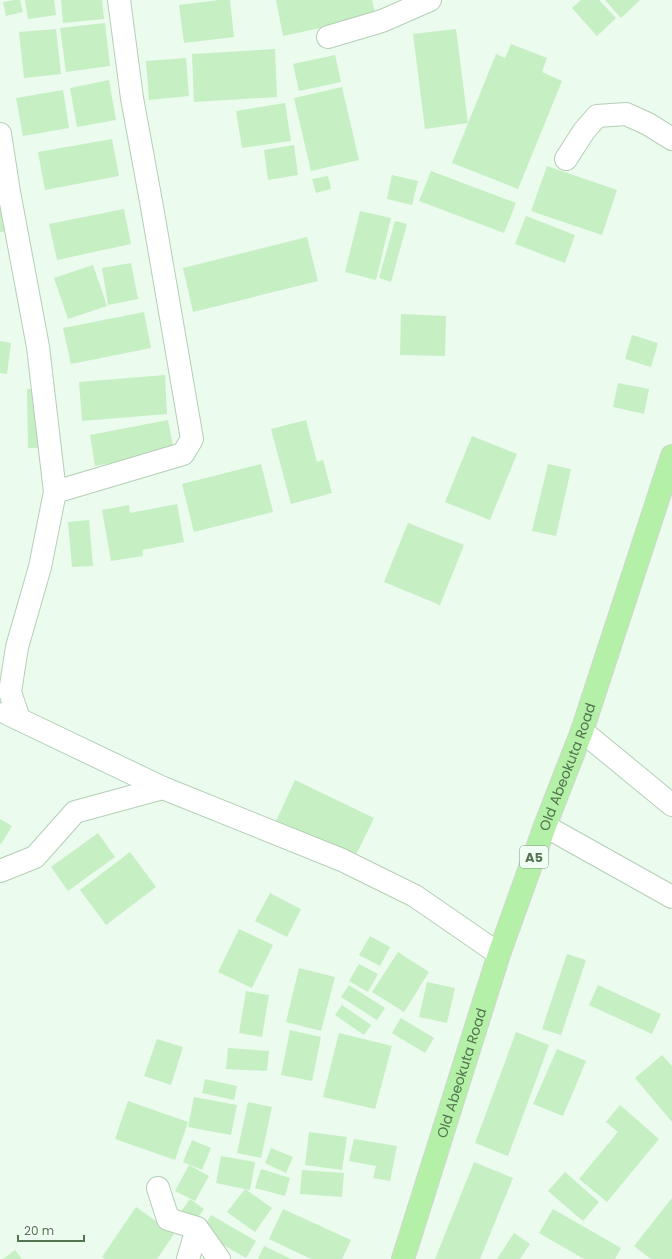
<svg xmlns="http://www.w3.org/2000/svg" width="672" height="1259" font-family="Poppins,sans-serif">
<style>
.building{fill:#c6efc4}
.lines{fill:none;stroke-linecap:round;stroke-linejoin:round}
.street-casing{stroke:#b4cfb5;stroke-width:24}
.highway-casing{stroke:#cfd8ce;stroke-width:24}
.street{stroke:#fff;stroke-width:22}
.highway{stroke:#b4f0a7;stroke-width:22}
.labels{text-anchor:middle;dominant-baseline:central;stroke-width:4;stroke-linejoin:round;paint-order:stroke}
.shield{fill:#f1fef3;stroke:#829e80;stroke-width:1}
.shield-label{font-size:13px;font-weight:bold;fill:#52754f}
.street-label{font-size:14px;fill:#52754f;stroke:#f1fef3}
</style>
<rect width="100%" height="100%" fill="#ebfbee"/>
<g class="building">
<path d="M14,0H20L23,12L6,16L3,2Z"/>
<path d="M25,0H54L56,15L28,19Z"/>
<path d="M61,0H102L104,19L63,23Z"/>
<path d="M219,0H230L234,37L184,43L179,5Z"/>
<path d="M276,0H372L376,16L283,36Z"/>
<path d="M581,0H599L616,18L597,36L572,8Z"/>
<path d="M605,0H640L621,18Z"/>
<path d="M105,23L110,66L66,72L60,28Z"/>
<path d="M56,29L61,74L24,78L19,32Z"/>
<path d="M456,29L468,123L425,129L413,34Z"/>
<path d="M511,44L547,58L542,72L562,81L518,189L452,163L496,54L505,58Z"/>
<path d="M275,49L277,97L194,102L192,54Z"/>
<path d="M335,55L341,82L299,91L293,64Z"/>
<path d="M186,58L189,96L149,100L146,61Z"/>
<path d="M109,80L116,120L77,127L70,88Z"/>
<path d="M342,87L359,160L311,171L294,98Z"/>
<path d="M63,90L69,128L23,136L16,98Z"/>
<path d="M285,103L291,141L242,148L236,111Z"/>
<path d="M112,139L119,176L45,190L38,152Z"/>
<path d="M294,145L298,175L268,180L264,150Z"/>
<path d="M547,166L617,190L602,235L531,211Z"/>
<path d="M431,171L516,203L504,233L419,201Z"/>
<path d="M392,175L418,181L412,205L387,199Z"/>
<path d="M328,176L331,189L316,193L312,179Z"/>
<path d="M124,209L131,244L57,260L49,224Z"/>
<path d="M7,210L9,231L0,232V211Z"/>
<path d="M360,211L391,218L376,280L345,272Z"/>
<path d="M526,216L575,235L565,263L515,244Z"/>
<path d="M395,221L407,224L391,282L379,278Z"/>
<path d="M307,237L318,281L193,312L183,268Z"/>
<path d="M131,263L138,299L108,305L102,268Z"/>
<path d="M93,265L107,306L68,319L54,278Z"/>
<path d="M144,312L151,348L71,364L63,328Z"/>
<path d="M401,314L446,316L445,356L400,355Z"/>
<path d="M632,335L658,343L651,367L625,359Z"/>
<path d="M0,341L11,343L7,374L0,373Z"/>
<path d="M165,375L167,414L82,421L79,382Z"/>
<path d="M618,383L649,389L644,414L613,407Z"/>
<path d="M27,389H38L39,448H28Z"/>
<path d="M168,420L174,451L95,466L90,435Z"/>
<path d="M306,420L317,462L323,460L332,493L291,504L271,429Z"/>
<path d="M472,436L517,454L490,520L445,502Z"/>
<path d="M261,464L273,512L194,532L182,484Z"/>
<path d="M548,464L571,469L556,536L532,531Z"/>
<path d="M177,504L184,542L142,550L143,556L111,561L102,510L129,505L130,513Z"/>
<path d="M89,520L93,566L72,567L68,522Z"/>
<path d="M408,523L464,545L440,605L384,582Z"/>
<path d="M295,780L374,818L354,859L276,821Z"/>
<path d="M0,819L12,826L1,844L0,843Z"/>
<path d="M98,833L115,857L68,891L51,867Z"/>
<path d="M130,852L156,887L106,925L80,890Z"/>
<path d="M270,893L301,909L287,937L255,921Z"/>
<path d="M239,929L273,945L252,988L218,972Z"/>
<path d="M370,936L390,947L380,966L359,955Z"/>
<path d="M398,952L429,972L404,1012L372,992Z"/>
<path d="M567,954L586,960L561,1035L542,1029Z"/>
<path d="M359,964L378,974L368,992L349,981Z"/>
<path d="M299,968L335,977L321,1031L286,1022Z"/>
<path d="M427,982L455,988L447,1023L419,1017Z"/>
<path d="M349,985L385,1008L377,1020L341,997Z"/>
<path d="M598,985L661,1014L652,1034L589,1005Z"/>
<path d="M246,991L269,995L262,1037L239,1033Z"/>
<path d="M342,1005L371,1025L364,1035L335,1015Z"/>
<path d="M401,1018L434,1038L425,1053L392,1033Z"/>
<path d="M290,1030L321,1037L312,1081L281,1075Z"/>
<path d="M516,1032L549,1045L508,1156L475,1143Z"/>
<path d="M339,1033L392,1046L375,1109L323,1097Z"/>
<path d="M157,1039L183,1047L171,1085L144,1076Z"/>
<path d="M228,1048L269,1051L267,1071L226,1069Z"/>
<path d="M557,1049L586,1061L563,1116L533,1104Z"/>
<path d="M662,1055L672,1066V1122L635,1078Z"/>
<path d="M205,1079L237,1086L234,1100L202,1093Z"/>
<path d="M194,1097L237,1105L231,1135L188,1127Z"/>
<path d="M128,1101L188,1122L175,1160L115,1139Z"/>
<path d="M248,1102L272,1107L261,1158L237,1153Z"/>
<path d="M620,1105L659,1139L607,1202L579,1179L618,1132L606,1122Z"/>
<path d="M309,1132L347,1137L342,1170L305,1165Z"/>
<path d="M354,1139L397,1146L390,1181L373,1178L376,1166L349,1161Z"/>
<path d="M192,1140L211,1148L202,1170L183,1162Z"/>
<path d="M271,1148L293,1157L286,1173L265,1163Z"/>
<path d="M221,1156L255,1162L250,1190L216,1183Z"/>
<path d="M474,1162L513,1178L480,1259H435Z"/>
<path d="M189,1165L209,1176L195,1201L175,1191Z"/>
<path d="M261,1169L290,1178L285,1196L255,1188Z"/>
<path d="M302,1170L344,1173L342,1197L300,1194Z"/>
<path d="M565,1172L599,1202L583,1221L548,1191Z"/>
<path d="M245,1189L272,1208L255,1232L227,1212Z"/>
<path d="M672,1198V1259H651L634,1246Z"/>
<path d="M190,1199L204,1209L194,1223L180,1213Z"/>
<path d="M136,1207L174,1234L157,1259H105L102,1257Z"/>
<path d="M283,1209L351,1240L342,1259H311L269,1239Z"/>
<path d="M553,1209L621,1248L615,1259H584L539,1233Z"/>
<path d="M211,1215L256,1241L246,1258L201,1232Z"/>
<path d="M514,1233L530,1244L520,1259H497Z"/>
<path d="M264,1246L291,1259H258Z"/>
<path d="M15,1250L22,1259H3Z"/>
</g>
<g class="lines">
<g class="street-casing">
<g id="street">
<path d="M328,37L382,21L430,0"/>
<path d="M0,134L9,192L38,347L55,492L40,567L17,647L10,692L19,719"/>
<path d="M566,159L584,131L597,116L626,114L648,124L672,139"/>
<path d="M55,492L183,454L192,439L152,207L132,98L119,0"/>
<path d="M6,713L163,788L342,860L415,896L499,954"/>
<path d="M582,731L672,805"/>
<path d="M545,826L672,897"/>
<path d="M0,871L35,857L75,812L163,788"/>
<path d="M158,1188L168,1219L197,1228L219,1259"/>
<path d="M188,1259L197,1228"/>
</g>
</g>
<g class="highway-casing">
<g id="highway">
<path id="s1" d="M403,1259L499,954L545,826L582,731L672,456"/>
</g>
</g>
<use href="#street" class="street"/>
<use href="#highway" class="highway"/>
</g>
<g class="labels">
<rect class="shield" x="520" y="846" width="28" height="22" rx="3"/>
<g class="shield-label">
<text x="534" y="857">A5</text>
</g>
<g class="street-label">
<text stroke="none"><textPath href="#s1" startOffset="519">Old Abeokuta Road</textPath></text>
<text stroke="none"><textPath href="#s1" startOffset="195">Old Abeokuta Road</textPath></text>
</g>
</g>
<path d="M18 1235v6h66v-6" fill="none" stroke="#52754f" stroke-width="2"/>
<text x="24" y="1235" font-size="12" fill="#52754f" stroke="#f1fef3" stroke-width="3" paint-order="stroke">20 m</text>
</svg>
